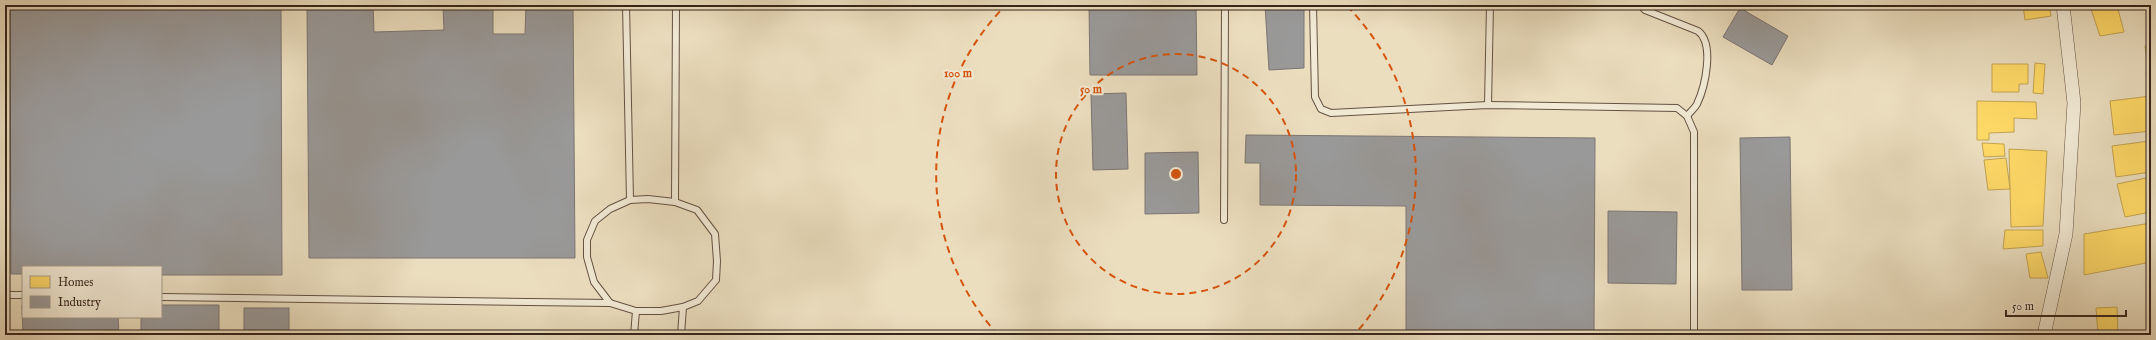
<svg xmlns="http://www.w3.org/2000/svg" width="2156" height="340" font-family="'IM FELL English',serif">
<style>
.homes{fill:#ffd966;stroke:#c3a350}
.industry{fill:#999;stroke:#7c7674}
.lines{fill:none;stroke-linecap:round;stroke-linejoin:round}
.lane-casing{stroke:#645245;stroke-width:8}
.street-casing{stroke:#645245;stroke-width:14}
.lane{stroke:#f2ead5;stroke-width:6}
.street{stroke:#f2ead5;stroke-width:13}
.ring{fill:none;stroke:#d6540e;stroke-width:2;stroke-dasharray:7 5}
.centre{fill:#d6540e;stroke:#f2ead5;stroke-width:2}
.ring-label{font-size:12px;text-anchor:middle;font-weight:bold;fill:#d6540e;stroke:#f2ead5;stroke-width:4;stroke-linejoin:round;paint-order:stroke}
</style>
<rect width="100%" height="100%" fill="#ebdebf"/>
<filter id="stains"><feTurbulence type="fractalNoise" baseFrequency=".005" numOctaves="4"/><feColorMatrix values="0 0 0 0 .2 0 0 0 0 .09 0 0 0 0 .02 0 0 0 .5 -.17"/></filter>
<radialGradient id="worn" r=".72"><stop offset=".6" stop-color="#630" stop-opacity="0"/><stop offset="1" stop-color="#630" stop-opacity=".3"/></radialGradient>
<g class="homes">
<path d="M2023,5H2049L2051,16L2025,20Z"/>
<path d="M2117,5L2124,32L2100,36L2091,9Z"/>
<path d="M2145,46H2151V59H2147Z"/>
<path d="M2035,63L2045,64L2043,94L2033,93Z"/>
<path d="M1992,64H2028V84H2019V92H1992Z"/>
<path d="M2146,73H2151V87H2148Z"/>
<path d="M2151,96V131L2114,135L2110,101Z"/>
<path d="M1977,101L2036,102L2037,119L2014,118V132L1989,133V140H1977Z"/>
<path d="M2150,141L2151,172L2116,177L2112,146Z"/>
<path d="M1982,143L2004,144L2005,156L1984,157Z"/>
<path d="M2009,149L2047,151L2043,226L2011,227Z"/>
<path d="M2006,158L2010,189L1988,190L1984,160Z"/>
<path d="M2151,177V212L2125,217L2117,184Z"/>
<path d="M2151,223V262L2084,275V234Z"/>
<path d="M2005,230H2043V246L2003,249Z"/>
<path d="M2041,252L2048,278H2030L2026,254Z"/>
<path d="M2117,307L2118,335H2098L2096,308Z"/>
</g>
<g class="industry">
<path d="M10,5H281L282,275H161V267H23V274H11Z"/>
<path d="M307,5H373L374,32L444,30L443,5H493V34H525L526,5H573L575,258H309Z"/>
<path d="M1089,5H1196L1197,75H1090Z"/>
<path d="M1265,5H1304V68L1269,70Z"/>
<path d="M1740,8L1788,36L1772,65L1723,37Z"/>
<path d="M1126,93L1128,169L1093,170L1091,94Z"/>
<path d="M1246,135L1595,138L1594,335H1406V206L1260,205V163H1245Z"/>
<path d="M1790,137L1792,290H1742L1740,138Z"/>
<path d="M1198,152L1199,213L1145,214V153Z"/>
<path d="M1608,211L1677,212L1676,284L1608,283Z"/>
<path d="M22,305L23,317H118L119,335H23Z"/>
<path d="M161,305H219V335H141V317H161Z"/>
<rect x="244" y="308" width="45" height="27"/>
</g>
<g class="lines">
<g class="lane-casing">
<g id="lane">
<path d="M626,5L630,200"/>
<path d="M1313,5L1315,97L1321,109L1331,113L1488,105L1677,108L1687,116L1694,132V335"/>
<path d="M1640,5L1645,10L1698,31C1715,44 1705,87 1697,104C1695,108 1690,112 1687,116"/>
<path d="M1488,105L1490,5"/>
<path d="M648,199L675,202L697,210L715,234L717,261L716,280L698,301L683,307L661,311H636L610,303L594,282L587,257V240L595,221L610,209L630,200Z"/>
<path d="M675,202L676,5"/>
<path d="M1224,220L1225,5"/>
<path d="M5,295H23"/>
<path d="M161,297L610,303"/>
<path d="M634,335L636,311"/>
<path d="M681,335L683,307"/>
</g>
</g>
<g class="street-casing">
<path id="street" d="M2044,335L2066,234L2074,103L2063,5"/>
</g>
<use href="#lane" class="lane"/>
<use href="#street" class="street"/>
</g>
<g class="ring">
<circle cx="1176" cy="174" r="120"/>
<path d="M998 335A240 240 0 0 1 1005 6M1347 6A240 240 0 0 1 1354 335"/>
</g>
<circle cx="1176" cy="174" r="6" class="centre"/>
<g class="ring-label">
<text x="958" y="77">100 m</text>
<text x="1091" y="93">50 m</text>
</g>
<rect width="2156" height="340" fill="none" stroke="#ebdebf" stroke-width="20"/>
<rect x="6" y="6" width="2144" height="328" fill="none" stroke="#37241c" stroke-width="2"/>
<rect x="10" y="10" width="2136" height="320" fill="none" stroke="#37241c"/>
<rect x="22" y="266" width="140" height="52" fill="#f2ead5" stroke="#a79b8b"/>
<rect x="30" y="276" width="20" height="12" fill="#ffd966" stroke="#a79b8b"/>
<text x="58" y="286" font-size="12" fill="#37241c">Homes</text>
<rect x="30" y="296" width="20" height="12" fill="#999999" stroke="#a79b8b"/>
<text x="58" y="306" font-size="12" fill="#37241c">Industry</text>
<path d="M2006 310v6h120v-6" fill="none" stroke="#37241c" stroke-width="2"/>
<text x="2012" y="310" font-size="12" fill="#37241c" stroke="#f2ead5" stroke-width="3" paint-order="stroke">50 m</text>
<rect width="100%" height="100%" filter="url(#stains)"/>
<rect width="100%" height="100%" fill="url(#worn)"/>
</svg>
